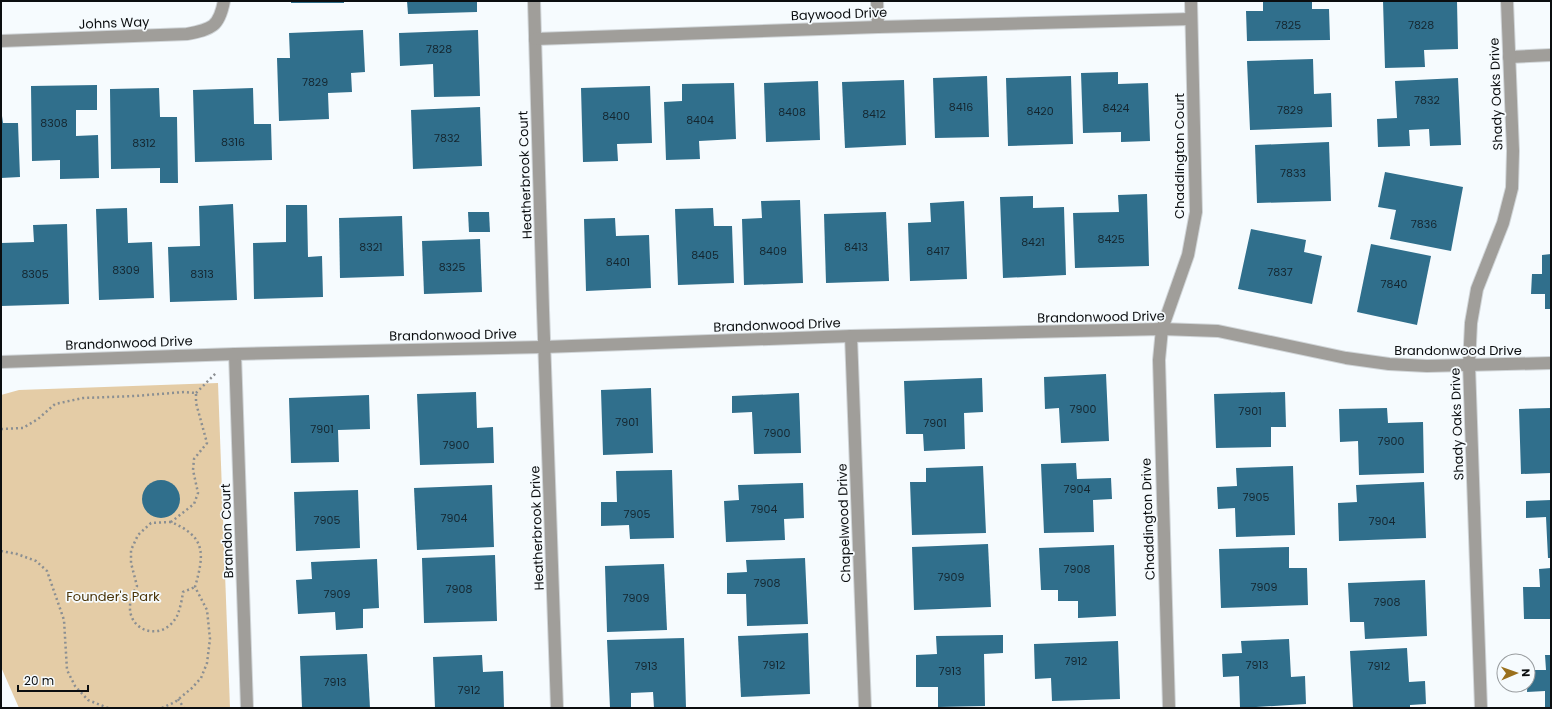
<svg xmlns="http://www.w3.org/2000/svg" width="1552" height="709" font-family="Poppins,sans-serif">
<style>
.green{fill:#e4cca6}
.building{fill:#306f8c}
.lines{fill:none;stroke-linecap:round;stroke-linejoin:round}
.street-casing{stroke:#d0d5d8;stroke-width:14}
.path{stroke:#8b8f92;stroke-width:2.5;stroke-dasharray:2 3;stroke-linecap:butt}
.street{stroke:#a09e9a;stroke-width:12}
.labels{text-anchor:middle;dominant-baseline:central;stroke-width:3.5;stroke-linejoin:round;paint-order:stroke}
.number-label{font-size:11px;fill:#14262f}
.street-label{font-size:13px;fill:#0b0e10;stroke:#f6fbfe}
.park-label{font-size:13px;fill:#4a3408;stroke:#f6fbfe}
</style>
<rect width="100%" height="100%" fill="#f6fbfe"/>
<path class="green" d="M218,383L230,708H19L1,667V395L19,390Z"/>
<g class="building">
<rect x="291" y="1" width="53" height="2"/>
<path d="M407,1H477V12L408,14Z"/>
<path d="M1263,1H1312V9H1329L1330,40L1247,41L1246,11H1263Z"/>
<path d="M1383,1H1457L1458,49L1424,50L1425,67L1385,68Z"/>
<path d="M363,30L365,72L351,73L352,92L328,93L329,119L279,121L277,58H290L289,33Z"/>
<path d="M478,30L480,96L434,97L433,64L400,66L399,33Z"/>
<path d="M1313,59L1314,94L1331,93L1332,127L1250,130L1247,61Z"/>
<path d="M1118,72V84L1148,83L1150,141L1121,142V132L1083,133L1081,73Z"/>
<path d="M987,76L989,137L935,138L933,78Z"/>
<path d="M1071,76L1073,144L1008,146L1006,78Z"/>
<path d="M1458,78L1461,145L1430,146L1429,129L1409,130L1410,146L1378,147L1377,119L1397,118L1395,81Z"/>
<path d="M904,80L906,145L845,148L842,82Z"/>
<path d="M818,81L820,140L766,142L764,83Z"/>
<path d="M734,83L736,139L699,141L700,159L666,160L664,102L682,101V84Z"/>
<path d="M97,85V110H76V136L98,135L99,178L60,179V160L32,161L31,86Z"/>
<path d="M650,86L652,143L617,144L618,161L583,162L581,88Z"/>
<path d="M159,88L160,117H177L178,183H160V168L111,169L110,89Z"/>
<path d="M253,88L254,124H271L272,160L195,162L193,90Z"/>
<path d="M480,107L482,166L413,169L411,110Z"/>
<path d="M1,116H2L3,123H18L20,177L1,178Z"/>
<path d="M1329,142L1331,201L1257,203L1255,145Z"/>
<path d="M1385,172L1463,187L1451,251L1390,239L1396,210L1378,207Z"/>
<path d="M1147,194L1149,266L1075,268L1073,213L1119,212L1118,195Z"/>
<path d="M1033,196V208L1064,207L1066,275L1003,278L1000,197Z"/>
<path d="M800,200L803,283L744,285L742,219L762,218L761,201Z"/>
<path d="M964,201L967,279L910,281L908,223L931,222L930,203Z"/>
<path d="M233,204L237,300L170,302L168,247L200,246L199,206Z"/>
<path d="M286,205H307L308,257L322,256L323,297L254,299L253,243L286,242Z"/>
<path d="M127,208L128,243L152,242L154,298L99,300L96,209Z"/>
<path d="M713,208L714,226H732L734,283L678,285L675,209Z"/>
<path d="M468,212H489L490,232H469Z"/>
<path d="M886,212L889,281L826,283L824,214Z"/>
<path d="M402,216L404,276L340,278L339,218Z"/>
<path d="M615,218L616,236L649,235L651,288L586,291L584,219Z"/>
<path d="M67,224L69,304L1,306V243L34,242L33,225Z"/>
<path d="M1251,229L1306,240L1304,252L1322,256L1312,304L1238,289Z"/>
<path d="M480,239L482,292L424,294L422,241Z"/>
<path d="M1371,244L1431,256L1417,325L1357,312Z"/>
<path d="M1551,254V309H1545V294H1531L1532,274H1542V255Z"/>
<path d="M1106,374L1109,441L1061,443L1059,408L1045,409L1044,377Z"/>
<path d="M982,378L983,412L964,413L965,449L924,451L923,434H906L904,381Z"/>
<path d="M651,388L653,453L603,455L601,390Z"/>
<path d="M476,392L477,428L493,427L494,463L420,465L417,394Z"/>
<path d="M1285,392L1286,427H1271V447L1216,448L1214,394Z"/>
<path d="M799,393L801,453L754,454L752,412L732,413V396Z"/>
<path d="M369,395L370,429L338,430L339,462L291,463L289,398Z"/>
<path d="M1387,408L1388,423L1423,422L1424,473L1359,475L1358,441L1340,442L1339,409Z"/>
<path d="M1551,408V473L1521,474L1519,409Z"/>
<path d="M1076,463L1077,479L1111,478L1112,499L1093,500L1094,532L1044,533L1041,464Z"/>
<path d="M983,466L986,533L912,535L910,482H926V468Z"/>
<path d="M1293,466L1295,535L1236,537L1235,508L1218,509L1217,487L1237,486L1236,468Z"/>
<path d="M672,470L674,538L630,539L629,525L601,526V502H617L616,471Z"/>
<circle cx="161" cy="499" r="19"/>
<path d="M1424,482L1426,538L1339,541L1338,503L1357,502L1356,485Z"/>
<path d="M803,483L804,518L784,519L785,540L726,542L724,501L739,500L738,485Z"/>
<path d="M492,485L494,547L417,550L414,488Z"/>
<path d="M358,490L360,548L296,551L294,492Z"/>
<path d="M1551,500V558H1548L1546,517L1526,518V501Z"/>
<path d="M988,544L991,607L914,610L912,547Z"/>
<path d="M1114,545L1116,616L1078,618V601H1058V590H1041L1039,548Z"/>
<path d="M1289,547V568H1307L1308,605L1221,608L1219,549Z"/>
<path d="M495,555L497,621L424,623L422,558Z"/>
<path d="M805,558L808,624L747,626L746,594H727V573L747,572L746,560Z"/>
<path d="M377,559L379,608L363,609V628L336,630L335,612L298,614L296,580L312,579L311,562Z"/>
<path d="M664,564L667,630L607,632L605,566Z"/>
<path d="M1551,568V619H1524L1523,587H1540L1539,569Z"/>
<path d="M1425,580L1427,636L1365,639L1364,622H1350L1348,583Z"/>
<path d="M808,633L810,694L741,697L738,636Z"/>
<path d="M1003,635V653L984,654L985,706L938,707V687H916V655L937,654L936,636Z"/>
<path d="M684,638L686,708H654L653,692L631,693V708H610L607,640Z"/>
<path d="M1289,639L1291,677L1305,676L1306,704L1240,708L1239,676L1223,677L1222,654L1242,653L1241,641Z"/>
<path d="M1118,641L1120,699L1052,701L1051,678L1035,679L1034,644Z"/>
<path d="M1407,648L1409,682L1425,681L1426,704L1410,705V708H1353L1350,651Z"/>
<path d="M367,654L370,708H302L300,656Z"/>
<path d="M482,655L483,672L503,671L504,708H435L433,657Z"/>
<path d="M1545,655H1551V708H1545V691L1527,692L1528,670H1546Z"/>
</g>
<g class="lines">
<g class="street-casing">
<g id="street">
<path d="M534,1L543,310L557,708"/>
<path d="M877,1L878,27"/>
<path d="M535,39L878,27L1191,19"/>
<path d="M1,41L187,34C212,29 219,27 224,1"/>
<path d="M1509,57L1551,55"/>
<path d="M851,336L865,708"/>
<path d="M235,354L247,708"/>
<path d="M1,362L235,354L544,347L851,336L1162,329L1218,331L1346,358L1389,364L1427,366L1551,363"/>
<path d="M1169,708L1159,360L1162,329L1188,255L1196,212L1191,1"/>
<path d="M1481,708L1469,365L1471,323L1477,289L1503,223L1512,188L1513,151L1507,1"/>
</g>
</g>
<g class="path">
<path d="M196,393L217,372"/>
<path d="M1,429L23,428L38,419L55,404L83,398L135,396L184,392L196,393V403L207,443L194,459L193,470L198,493L194,504L171,522C207,537 204,555 195,587L207,610L210,639L207,663L201,678L192,688L175,702L162,708"/>
<path d="M171,522L151,523L138,535L131,550V563L137,586C112,626 160,648 177,616C180,609 182,600 183,592L195,587"/>
<path d="M1,551L17,554L36,561L47,571L64,620L67,670L75,686L88,700L108,708"/>
<path d="M178,699L184,708"/>
</g>
<use href="#street" class="street"/>
</g>
<g class="labels">
<g class="number-label">
<text x="1288" y="25">7825</text>
<text x="1421" y="25">7828</text>
<text x="439" y="49">7828</text>
<text x="315" y="82">7829</text>
<text x="1427" y="100">7832</text>
<text x="961" y="107">8416</text>
<text x="1116" y="108">8424</text>
<text x="1290" y="110">7829</text>
<text x="1040" y="111">8420</text>
<text x="792" y="112">8408</text>
<text x="874" y="114">8412</text>
<text x="616" y="116">8400</text>
<text x="700" y="120">8404</text>
<text x="54" y="123">8308</text>
<text x="447" y="138">7832</text>
<text x="233" y="142">8316</text>
<text x="144" y="143">8312</text>
<text x="1293" y="173">7833</text>
<text x="1424" y="224">7836</text>
<text x="1111" y="239">8425</text>
<text x="1033" y="242">8421</text>
<text x="371" y="247">8321</text>
<text x="856" y="247">8413</text>
<text x="773" y="251">8409</text>
<text x="938" y="251">8417</text>
<text x="705" y="255">8405</text>
<text x="618" y="262">8401</text>
<text x="452" y="267">8325</text>
<text x="126" y="270">8309</text>
<text x="1280" y="272">7837</text>
<text x="35" y="274">8305</text>
<text x="202" y="274">8313</text>
<text x="1394" y="284">7840</text>
<text x="1083" y="409">7900</text>
<text x="1250" y="411">7901</text>
<text x="627" y="422">7901</text>
<text x="935" y="423">7901</text>
<text x="322" y="429">7901</text>
<text x="777" y="433">7900</text>
<text x="1391" y="441">7900</text>
<text x="456" y="445">7900</text>
<text x="1077" y="489">7904</text>
<text x="1256" y="497">7905</text>
<text x="764" y="509">7904</text>
<text x="637" y="514">7905</text>
<text x="454" y="518">7904</text>
<text x="327" y="520">7905</text>
<text x="1382" y="521">7904</text>
<text x="1077" y="569">7908</text>
<text x="951" y="577">7909</text>
<text x="767" y="583">7908</text>
<text x="1264" y="587">7909</text>
<text x="459" y="589">7908</text>
<text x="337" y="594">7909</text>
<text x="636" y="598">7909</text>
<text x="1387" y="602">7908</text>
<text x="1076" y="661">7912</text>
<text x="774" y="665">7912</text>
<text x="1257" y="665">7913</text>
<text x="646" y="666">7913</text>
<text x="1379" y="666">7912</text>
<text x="950" y="671">7913</text>
<text x="335" y="682">7913</text>
<text x="469" y="690">7912</text>
</g>
<g class="street-label">
<text transform="translate(839 14) rotate(-2)">Baywood Drive</text>
<text transform="translate(114 23) rotate(-2)">Johns Way</text>
<text transform="translate(1496 94) rotate(-92)">Shady Oaks Drive</text>
<text transform="translate(1179 156) rotate(-90)">Chaddington Court</text>
<text transform="translate(525 175) rotate(-92)">Heatherbrook Court</text>
<text transform="translate(1101 317) rotate(-1)">Brandonwood Drive</text>
<text transform="translate(777 325) rotate(-2)">Brandonwood Drive</text>
<text transform="translate(453 335) rotate(-1)">Brandonwood Drive</text>
<text transform="translate(129 343) rotate(-2)">Brandonwood Drive</text>
<text x="1458" y="350">Brandonwood Drive</text>
<text transform="translate(1457 424) rotate(-92)">Shady Oaks Drive</text>
<text transform="translate(1148 519) rotate(-92)">Chaddington Drive</text>
<text transform="translate(844 523) rotate(-92)">Chapelwood Drive</text>
<text transform="translate(537 528) rotate(-92)">Heatherbrook Drive</text>
<text transform="translate(227 531) rotate(-92)">Brandon Court</text>
</g>
<g class="park-label">
<text x="113" y="596">Founder's Park</text>
</g>
</g>
<rect width="1552" height="709" fill="none" stroke="#0b0e10" stroke-width="4"/>
<g transform="translate(1516 673) rotate(88)"><circle r="19" fill="#f6fbfe" stroke="#989c9f"/>
<path d="M0-3L7 15L0 10L-7 15Z" fill="#9a701d"/>
<text y="-6" font-size="11" font-weight="bold" text-anchor="middle" fill="#0b0e10">N</text>
</g>
<path d="M18 685v6h70v-6" fill="none" stroke="#0b0e10" stroke-width="2"/>
<text x="24" y="685" font-size="12" fill="#0b0e10" stroke="#f6fbfe" stroke-width="3" paint-order="stroke">20 m</text>
</svg>
